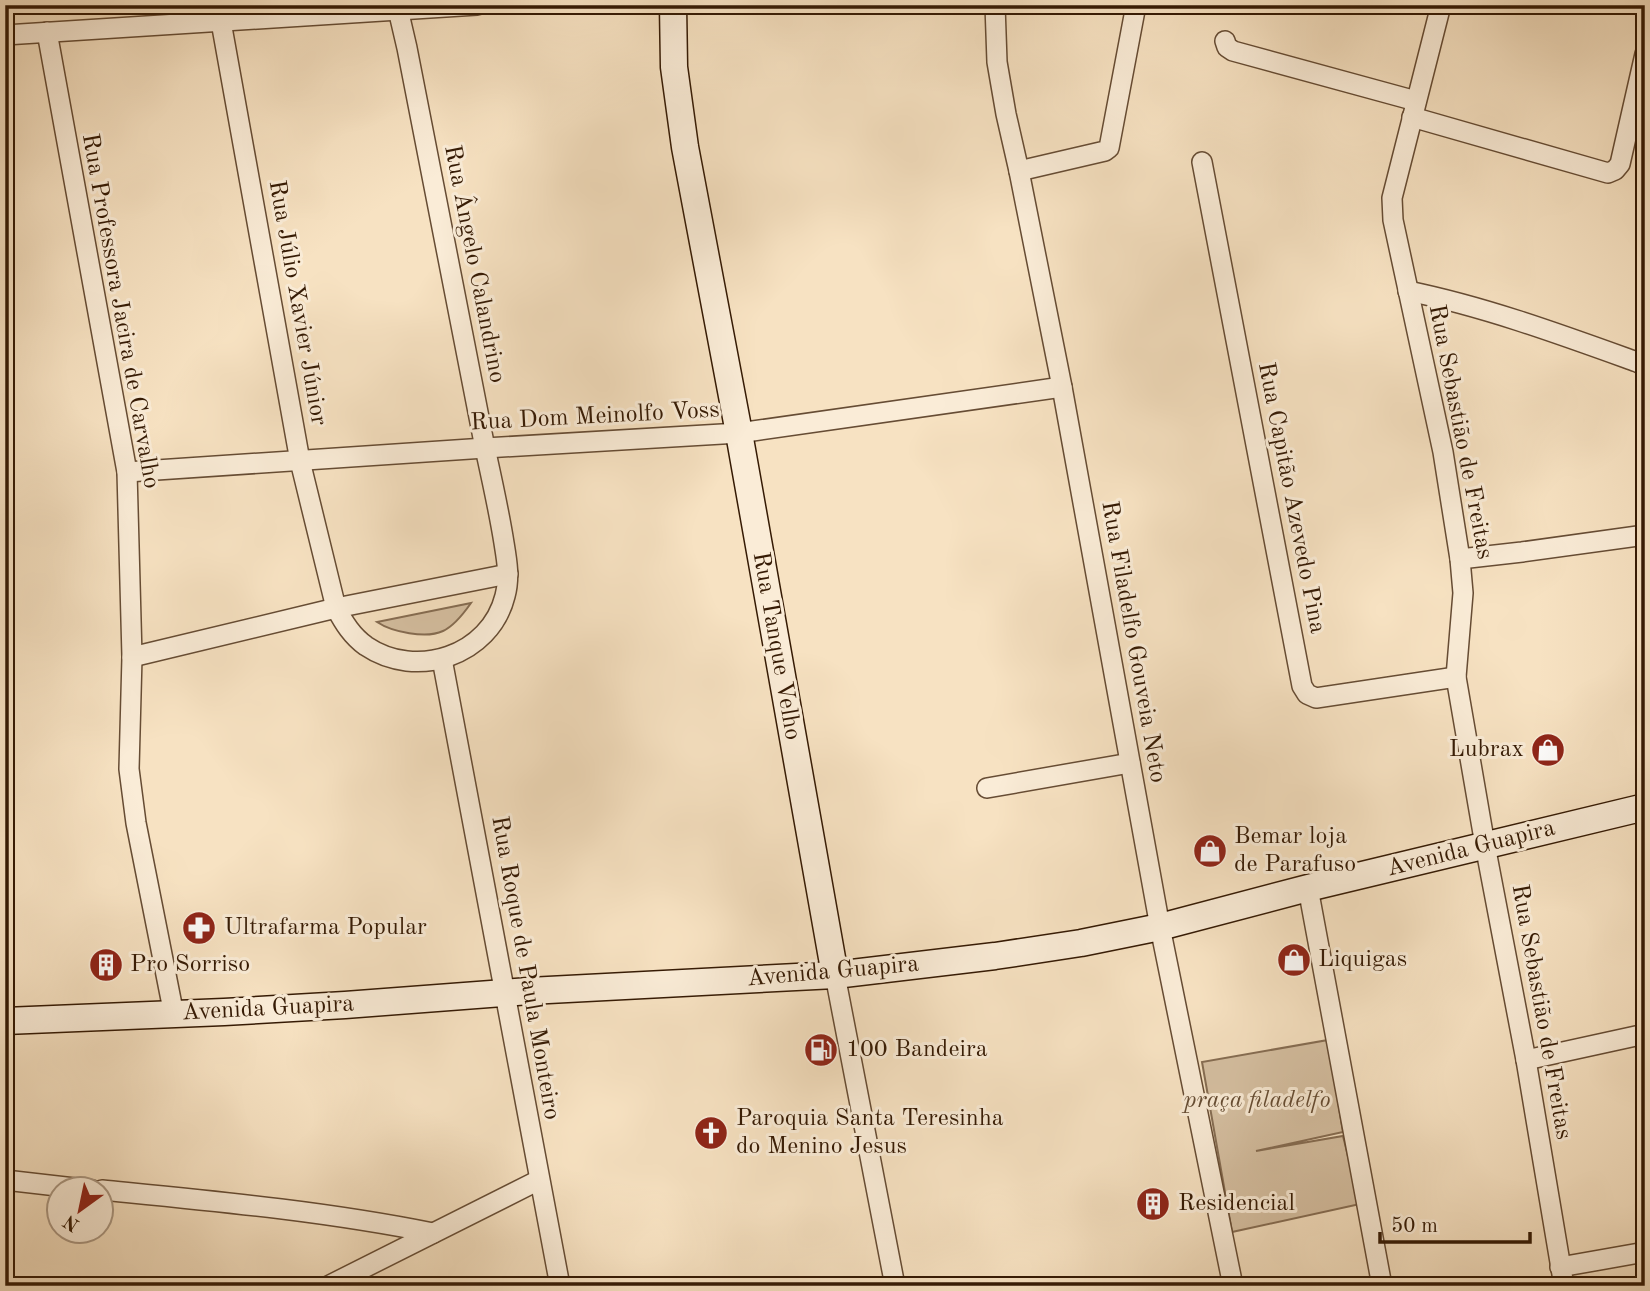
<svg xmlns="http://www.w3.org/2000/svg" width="1650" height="1291" font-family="'Old Standard TT',serif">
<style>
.green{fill:#d6c0a2;stroke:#866d53;stroke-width:2}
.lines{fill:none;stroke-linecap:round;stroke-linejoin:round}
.street-casing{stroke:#664c34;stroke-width:22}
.secondary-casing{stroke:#351a04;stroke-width:29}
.street{stroke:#faecd7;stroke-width:19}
.secondary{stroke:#faecd7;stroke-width:26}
.labels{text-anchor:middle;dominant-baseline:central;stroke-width:6;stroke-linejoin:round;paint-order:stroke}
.street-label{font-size:24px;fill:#351a04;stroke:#faecd7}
.poi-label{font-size:24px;fill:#351a04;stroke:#faecd7;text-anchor:start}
.park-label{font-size:24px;font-style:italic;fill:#654c33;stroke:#faecd7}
</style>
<rect width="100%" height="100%" fill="#f7e2c2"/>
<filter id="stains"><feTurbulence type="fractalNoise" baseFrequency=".00286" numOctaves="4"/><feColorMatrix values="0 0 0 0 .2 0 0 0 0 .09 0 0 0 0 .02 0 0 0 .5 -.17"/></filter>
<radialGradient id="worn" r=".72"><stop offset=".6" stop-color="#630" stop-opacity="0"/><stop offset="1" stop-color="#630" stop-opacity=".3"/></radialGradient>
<g class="green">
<path d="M471,603C464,613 454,626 443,631C426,639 392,632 377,622Z"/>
<path d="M1328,1040L1343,1132L1256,1151L1343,1136L1360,1204L1232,1232L1202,1062Z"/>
</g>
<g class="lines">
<g class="street-casing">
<g id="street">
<path d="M218,5L300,461L336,608C344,623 352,636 366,646C416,680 490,656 505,596C510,578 507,561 504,543C499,511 492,480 485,448L407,48L397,5"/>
<path d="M995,5L997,62L1006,114L1019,171L1062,387L1160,927L1233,1286"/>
<path d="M1441,5L1392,198L1393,220L1443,452L1460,559L1463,593L1456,677L1485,845L1526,1060L1564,1286"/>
<path d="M47,32L127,472L132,657L129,769L136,823L174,1015"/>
<path d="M5,35L477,5"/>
<path d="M1225,41L1227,47L1233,51L1416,101"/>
<path d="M1412,117L1608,173L1615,170L1620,164L1645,54"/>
<path d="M1202,162L1302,686L1307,694L1316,698L1456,677"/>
<path d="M1019,171L1105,151L1109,148L1136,5"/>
<path d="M1408,291C1486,307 1562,335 1637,362L1645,366"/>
<path d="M127,472L485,448L739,433L1062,387"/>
<path d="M1460,559L1522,552L1645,535"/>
<path d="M132,657L336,608L508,574"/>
<path d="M442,659L560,1286"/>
<path d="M987,788L1130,763"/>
<path d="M1308,888L1382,1286"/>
<path d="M835,975L895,1286"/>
<path d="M1526,1060L1645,1034"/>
<path d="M5,1180L92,1190"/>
<path d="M102,1190C213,1201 324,1211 433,1233"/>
<path d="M1560,1267L1645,1252"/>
<path d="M328,1286L539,1180"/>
</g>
</g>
<g class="secondary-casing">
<g id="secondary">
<path d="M673,5L674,67L685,147L739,433L835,975"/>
<path d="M5,1021L224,1012L345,1005L529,991L835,975L995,956L1081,943L1160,927L1308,888L1645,807"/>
</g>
</g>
<use href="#street" class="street"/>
<use href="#secondary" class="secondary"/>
</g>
<defs>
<g id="shop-disc" transform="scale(1.75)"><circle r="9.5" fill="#8f2418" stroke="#faecd7"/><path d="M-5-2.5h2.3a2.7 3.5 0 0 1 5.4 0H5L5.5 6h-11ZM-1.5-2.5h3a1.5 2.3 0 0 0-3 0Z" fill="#fff"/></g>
<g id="pharmacy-disc" transform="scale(1.75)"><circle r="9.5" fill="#8f2418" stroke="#faecd7"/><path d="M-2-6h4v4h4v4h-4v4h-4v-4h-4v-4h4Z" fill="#fff"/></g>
<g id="building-disc" transform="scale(1.75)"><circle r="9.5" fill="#8f2418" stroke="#faecd7"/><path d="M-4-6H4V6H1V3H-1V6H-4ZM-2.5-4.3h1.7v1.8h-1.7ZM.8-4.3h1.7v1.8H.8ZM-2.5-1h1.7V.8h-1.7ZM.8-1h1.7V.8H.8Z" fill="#fff"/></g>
<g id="fuel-disc" transform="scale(1.75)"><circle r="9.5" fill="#8f2418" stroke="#faecd7"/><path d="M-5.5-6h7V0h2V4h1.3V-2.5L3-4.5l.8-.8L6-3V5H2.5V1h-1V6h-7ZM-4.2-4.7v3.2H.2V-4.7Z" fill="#fff"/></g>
<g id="church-disc" transform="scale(1.75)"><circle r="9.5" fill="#8f2418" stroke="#faecd7"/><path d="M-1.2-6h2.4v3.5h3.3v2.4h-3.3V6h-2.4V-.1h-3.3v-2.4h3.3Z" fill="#fff"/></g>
</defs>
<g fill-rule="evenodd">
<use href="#shop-disc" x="1548" y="750"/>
<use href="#shop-disc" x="1210" y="851"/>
<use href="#pharmacy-disc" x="199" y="928"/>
<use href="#shop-disc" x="1294" y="960"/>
<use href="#building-disc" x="106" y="965"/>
<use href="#fuel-disc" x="821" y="1050"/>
<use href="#church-disc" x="711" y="1133"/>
<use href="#building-disc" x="1153" y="1204"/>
</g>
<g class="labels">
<g class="street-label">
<text transform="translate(474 264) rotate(79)">Rua Ângelo Calandrino</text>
<text transform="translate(297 303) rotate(80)">Rua Júlio Xavier Júnior</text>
<text transform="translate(120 311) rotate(80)">Rua Professora Jacira de Carvalho</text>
<text transform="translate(595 417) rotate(-3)">Rua Dom Meinolfo Voss</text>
<text transform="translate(1460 432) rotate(79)">Rua Sebastião de Freitas</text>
<text transform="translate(1291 498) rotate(79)">Rua Capitão Azevedo Pina</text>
<text transform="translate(1133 642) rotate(80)">Rua Filadelfo Gouveia Neto</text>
<text transform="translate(776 646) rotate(80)">Rua Tanque Velho</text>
<text transform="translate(1471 849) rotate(-14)">Avenida Guapira</text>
<text transform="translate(525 968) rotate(80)">Rua Roque de Paula Monteiro</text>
<text transform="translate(833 972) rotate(-5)">Avenida Guapira</text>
<text transform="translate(268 1009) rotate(-3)">Avenida Guapira</text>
<text transform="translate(1541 1012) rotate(80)">Rua Sebastião de Freitas</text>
</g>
<g class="poi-label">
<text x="1524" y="750" text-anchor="end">Lubrax</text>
<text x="1234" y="837">Bemar loja<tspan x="1234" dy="28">de Parafuso</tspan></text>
<text x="224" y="928">Ultrafarma Popular</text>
<text x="1318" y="960">Liquigas</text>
<text x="130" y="965">Pro Sorriso</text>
<text x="846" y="1050">100 Bandeira</text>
<text x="736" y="1119">Paroquia Santa Teresinha<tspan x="736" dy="28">do Menino Jesus</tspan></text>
<text x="1178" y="1204">Residencial</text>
</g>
<g class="park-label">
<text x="1257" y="1101">praça filadelfo</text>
</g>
</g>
<rect width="1650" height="1291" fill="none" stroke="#f7e2c2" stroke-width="28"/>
<rect x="7" y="7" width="1636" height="1277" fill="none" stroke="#351a04" stroke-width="3.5"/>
<rect x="14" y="14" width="1622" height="1263" fill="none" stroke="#351a04" stroke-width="2"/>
<g transform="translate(80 1210) rotate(213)"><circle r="33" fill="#faecd7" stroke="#ab9883" stroke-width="2"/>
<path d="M0-5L12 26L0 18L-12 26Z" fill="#8f2418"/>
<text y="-10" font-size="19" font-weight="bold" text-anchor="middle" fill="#351a04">N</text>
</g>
<path d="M1380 1232v10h150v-10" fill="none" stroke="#351a04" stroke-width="3.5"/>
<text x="1391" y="1232" font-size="21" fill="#351a04" stroke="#faecd7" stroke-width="5" paint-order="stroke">50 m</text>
<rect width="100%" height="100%" filter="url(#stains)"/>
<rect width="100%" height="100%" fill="url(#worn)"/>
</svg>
